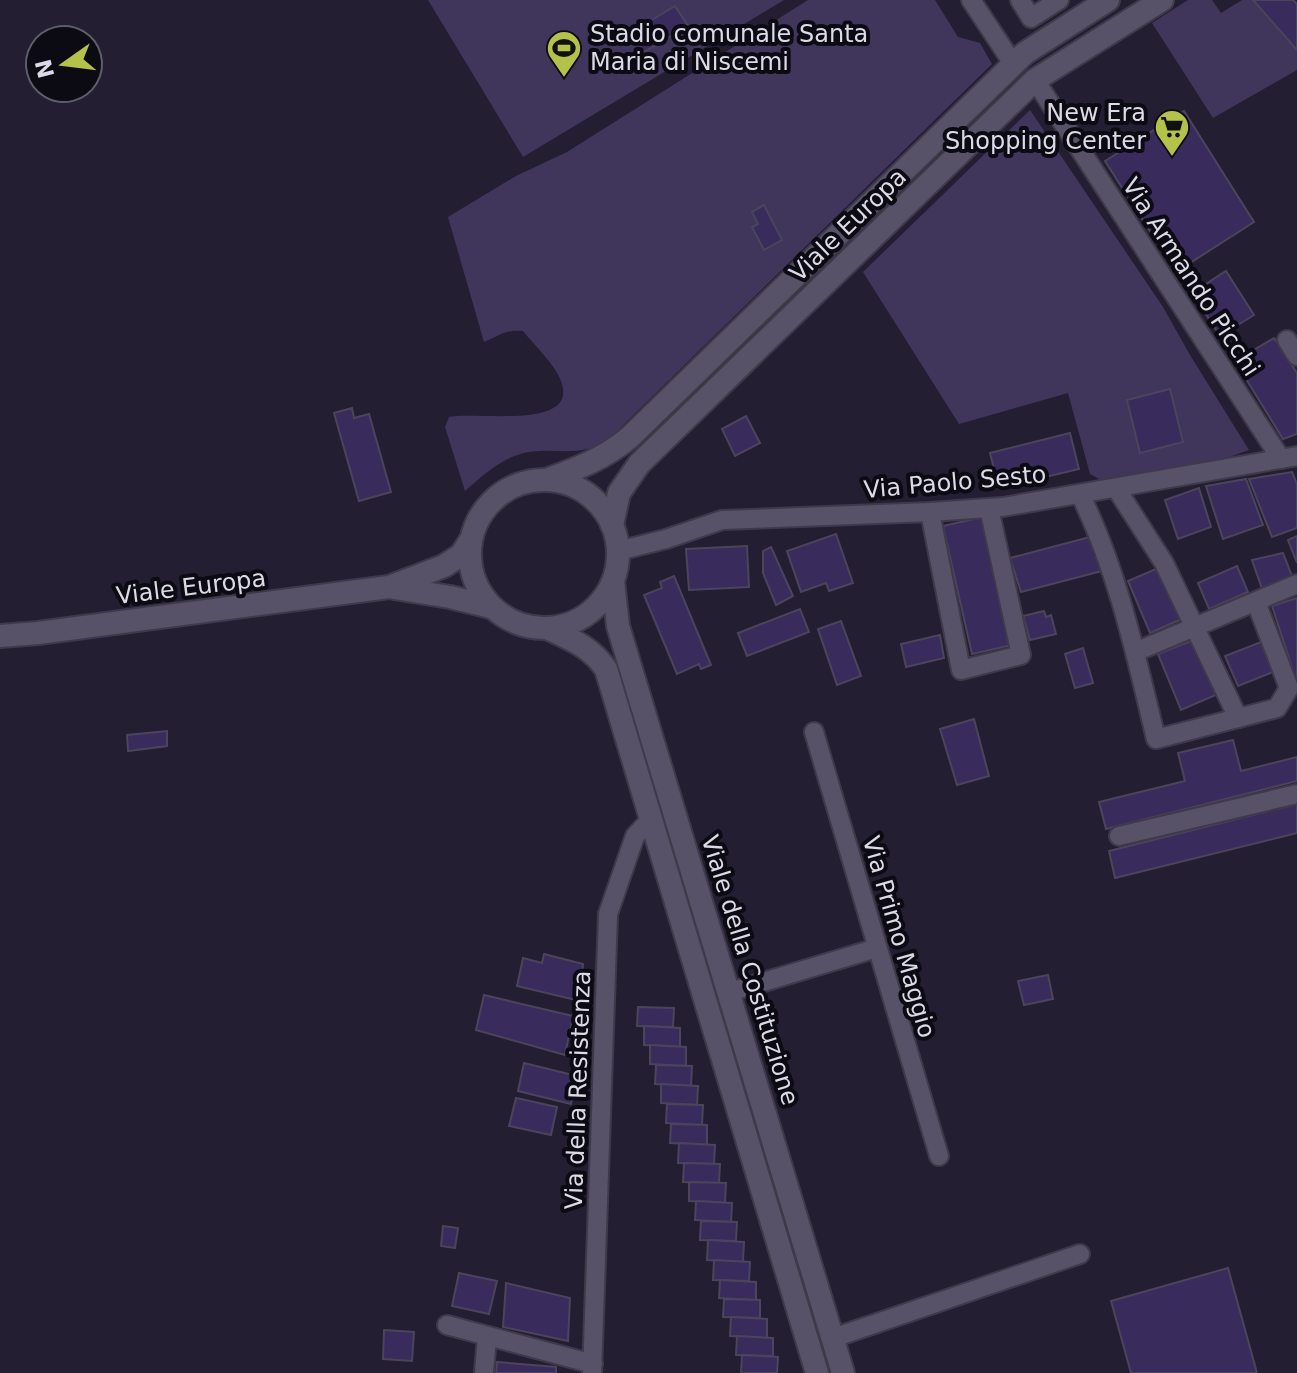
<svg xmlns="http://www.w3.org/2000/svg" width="1297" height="1373" font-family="'DejaVu Sans',sans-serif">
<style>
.green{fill:#40365c}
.building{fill:#3a2b5d;stroke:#4a455b;stroke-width:2}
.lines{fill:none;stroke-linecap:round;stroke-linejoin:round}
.minor-casing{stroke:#3f3a4a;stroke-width:22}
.tertiary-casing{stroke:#3f3a4a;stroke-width:26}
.minor{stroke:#575268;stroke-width:18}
.tertiary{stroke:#575268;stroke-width:22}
.labels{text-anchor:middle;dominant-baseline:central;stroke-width:8;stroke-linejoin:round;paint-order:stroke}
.poi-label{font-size:24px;fill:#dcdae7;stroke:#0c0a12;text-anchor:start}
.street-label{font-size:24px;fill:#dcdae7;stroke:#0c0a12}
</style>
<rect width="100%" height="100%" fill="#231e31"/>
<g class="green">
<path d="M428,0H784L523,157Z"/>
<path d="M808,0H935L958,37L980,43L992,64L610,438C581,460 556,446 524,453C500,459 483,475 465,491L445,427L449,417C474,411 580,431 561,381C554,363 535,346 523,331C506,329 499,336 484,342L448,217L516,176L567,152Z"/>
<path d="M1188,0H1212L1221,13L1242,0H1253L1297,50V70L1213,118L1152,23Z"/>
<path d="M1030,110L1163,307L1190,355L1249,450L1218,461L1101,480L1090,474L1068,393L959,424L863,272Z"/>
</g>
<g class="building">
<path d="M1253,0H1293L1297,4V50Z"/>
<path d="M675,6L688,26L644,52L632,32Z"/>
<path d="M1184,111L1254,222L1176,272L1105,161Z"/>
<path d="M764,205L782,240L764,250L752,227L758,224L752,212Z"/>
<path d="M1226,271L1254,315L1220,336L1192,293Z"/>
<path d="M1274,338L1297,373V434L1283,439L1235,361Z"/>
<path d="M1170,389L1183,442L1140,453L1127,400Z"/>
<path d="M352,408L354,418L369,414L391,492L359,501L334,413Z"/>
<path d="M746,416L760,443L735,456L722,429Z"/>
<path d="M1070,433L1079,469L999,488L990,453Z"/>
<path d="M1292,472L1297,484V528L1272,537L1249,479Z"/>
<path d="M1246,479L1263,525L1223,539L1206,486Z"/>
<path d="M1199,488L1211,527L1178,539L1165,500Z"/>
<path d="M983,517L1012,645L972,654L943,526Z"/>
<path d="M836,534L853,583L829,591L826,583L801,592L787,551Z"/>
<path d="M1297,536V563L1288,540Z"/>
<path d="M1090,537L1102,571L1021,592L1010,558Z"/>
<path d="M747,546L749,587L689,590L686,549Z"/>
<path d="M771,547L793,596L776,605L763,573V551Z"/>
<path d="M1283,553L1292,576L1262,589L1252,560Z"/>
<path d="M1237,566L1248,592L1209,609L1198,583Z"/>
<path d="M1158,568L1168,593L1173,591L1184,618L1150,633L1128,581Z"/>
<path d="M674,576L711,665L701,669L699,664L677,674L644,595L662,588L660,582Z"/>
<path d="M1297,598V683L1272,606Z"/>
<path d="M800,609L809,632L747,656L738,633Z"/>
<path d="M1044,611L1046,617L1051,615L1056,634L1030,640L1023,616Z"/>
<path d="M841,621L861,676L837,685L818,629Z"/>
<path d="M940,635L944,658L906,667L901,644Z"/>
<path d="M1196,639L1218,694L1181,710L1158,654Z"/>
<path d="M1261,642L1273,672L1238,686L1225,656Z"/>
<path d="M1083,648L1093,683L1075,688L1065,654Z"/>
<path d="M974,719L989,776L957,785L940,729Z"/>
<path d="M167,731V746L128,751L127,735Z"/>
<path d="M1233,740L1241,771L1297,757V781L1106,829L1099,802L1185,781L1178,753Z"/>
<path d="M1297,804V833L1115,878L1109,851Z"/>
<path d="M544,954L583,964L580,1001L517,986L523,958L542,963Z"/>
<path d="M1048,975L1053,999L1024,1005L1018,981Z"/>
<path d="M484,995L573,1016L565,1055L476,1030Z"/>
<path d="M638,1007L674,1008L673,1027L637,1026Z"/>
<path d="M644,1026L680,1028V1047L644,1045Z"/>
<path d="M650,1045L686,1047V1066L650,1064Z"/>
<path d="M524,1063L577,1076L571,1104L518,1091Z"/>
<path d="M656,1065L692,1066L691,1086L655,1084Z"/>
<path d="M661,1084L698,1086L697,1105L661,1103Z"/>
<path d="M516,1098L557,1107L551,1135L509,1126Z"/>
<path d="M667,1104L703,1105L702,1125L666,1123Z"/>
<path d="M671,1124L707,1125V1145L670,1143Z"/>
<path d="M679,1143L715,1145L714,1164L678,1163Z"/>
<path d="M684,1163L720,1164L719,1183L683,1182Z"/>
<path d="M689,1182L726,1183L725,1203L689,1201Z"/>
<path d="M696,1201L732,1203L731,1222L695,1220Z"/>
<path d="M701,1221L737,1222L736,1241L700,1240Z"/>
<path d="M443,1226L458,1228L455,1248L441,1246Z"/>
<path d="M708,1240L744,1242L743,1262L707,1260Z"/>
<path d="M714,1260L750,1262L749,1281L713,1280Z"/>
<path d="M1228,1268L1257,1373H1131L1111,1301Z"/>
<path d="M459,1273L497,1281L489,1314L452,1306Z"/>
<path d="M720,1280L756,1282V1300L719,1298Z"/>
<path d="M506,1283L570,1298L568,1341L503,1327Z"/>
<path d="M724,1299L760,1300V1318L723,1317Z"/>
<path d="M731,1317L767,1319V1338L730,1336Z"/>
<path d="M384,1330L414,1332L412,1361L383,1359Z"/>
<path d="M737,1336L773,1338V1356L736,1355Z"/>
<path d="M742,1355L778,1357L777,1373H741Z"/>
<path d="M497,1362L556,1367V1373H496Z"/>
</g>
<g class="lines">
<g class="minor-casing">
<g id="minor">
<path d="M971,0L1014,65"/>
<path d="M1020,0L1031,18L1059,0"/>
<path d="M1035,80L1281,459"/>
<path d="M1287,340L1297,356"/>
<path d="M1116,488L1164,563L1238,718"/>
<path d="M1080,494C1118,571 1136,656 1156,739L1277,708L1289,688L1256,602"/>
<path d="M930,512L961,670L1021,655L989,508"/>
<path d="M618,551L666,539L722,520L930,512L1003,507L1297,456"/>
<path d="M1135,652L1297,584"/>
<path d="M814,732L939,1156"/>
<path d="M1119,836L1297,794"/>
<path d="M730,992L877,948"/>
<path d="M447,1325L593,1364"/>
<path d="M833,1338L1080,1254"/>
<path d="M484,1373L487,1336"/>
<path d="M592,1373L608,914L635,836L650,820"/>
</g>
</g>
<g class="tertiary-casing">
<g id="tertiary">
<path d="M549,479C579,468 605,458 630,437L1025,53L1108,0"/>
<circle cx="544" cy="554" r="74"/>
<path d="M612,525L619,493L639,464L1035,80L1162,0"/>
<path d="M613,581L618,626L843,1373"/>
<path d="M394,588L450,597L491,607"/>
<path d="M549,629C571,639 592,648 606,669L817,1373"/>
<path d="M0,636L38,633L389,587L444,566L461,555L470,541"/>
</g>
</g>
<use href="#minor" class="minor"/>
<use href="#tertiary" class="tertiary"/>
</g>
<defs>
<g id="stadium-pin" transform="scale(1.8)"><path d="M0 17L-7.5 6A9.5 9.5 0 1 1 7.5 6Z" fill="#b4c24a" stroke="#0c0a12"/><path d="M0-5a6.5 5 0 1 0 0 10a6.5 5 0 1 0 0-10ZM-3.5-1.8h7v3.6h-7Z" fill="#111"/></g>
<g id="supermarket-pin" transform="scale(1.8)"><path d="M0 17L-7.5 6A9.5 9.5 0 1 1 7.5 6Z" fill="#b4c24a" stroke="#0c0a12"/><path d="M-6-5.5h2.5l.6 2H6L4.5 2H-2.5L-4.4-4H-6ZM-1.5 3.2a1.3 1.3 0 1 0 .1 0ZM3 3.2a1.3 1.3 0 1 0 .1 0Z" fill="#111"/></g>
</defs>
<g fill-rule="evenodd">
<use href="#stadium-pin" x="564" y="48"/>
<use href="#supermarket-pin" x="1172" y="127"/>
</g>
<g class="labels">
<g class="poi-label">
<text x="590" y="34">Stadio comunale Santa<tspan x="590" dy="28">Maria di Niscemi</tspan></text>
<text x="1146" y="113" text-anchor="end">New Era<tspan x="1146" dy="28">Shopping Center</tspan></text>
</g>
<g class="street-label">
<text transform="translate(848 225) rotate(-44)">Viale Europa</text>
<text transform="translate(1191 277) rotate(57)">Via Armando Picchi</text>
<text transform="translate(955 482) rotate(-5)">Via Paolo Sesto</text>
<text transform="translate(191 587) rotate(-7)">Viale Europa</text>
<text transform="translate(899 937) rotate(74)">Via Primo Maggio</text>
<text transform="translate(750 970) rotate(73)">Viale della Costituzione</text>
<text transform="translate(578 1090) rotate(-88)">Via della Resistenza</text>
</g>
</g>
<g transform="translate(64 64) rotate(256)"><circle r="38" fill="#0c0a12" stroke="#5f5d67" stroke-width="2"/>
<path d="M0-6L14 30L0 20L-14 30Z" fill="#b4c24a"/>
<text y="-12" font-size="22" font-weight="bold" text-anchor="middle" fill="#dcdae7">N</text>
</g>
</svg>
